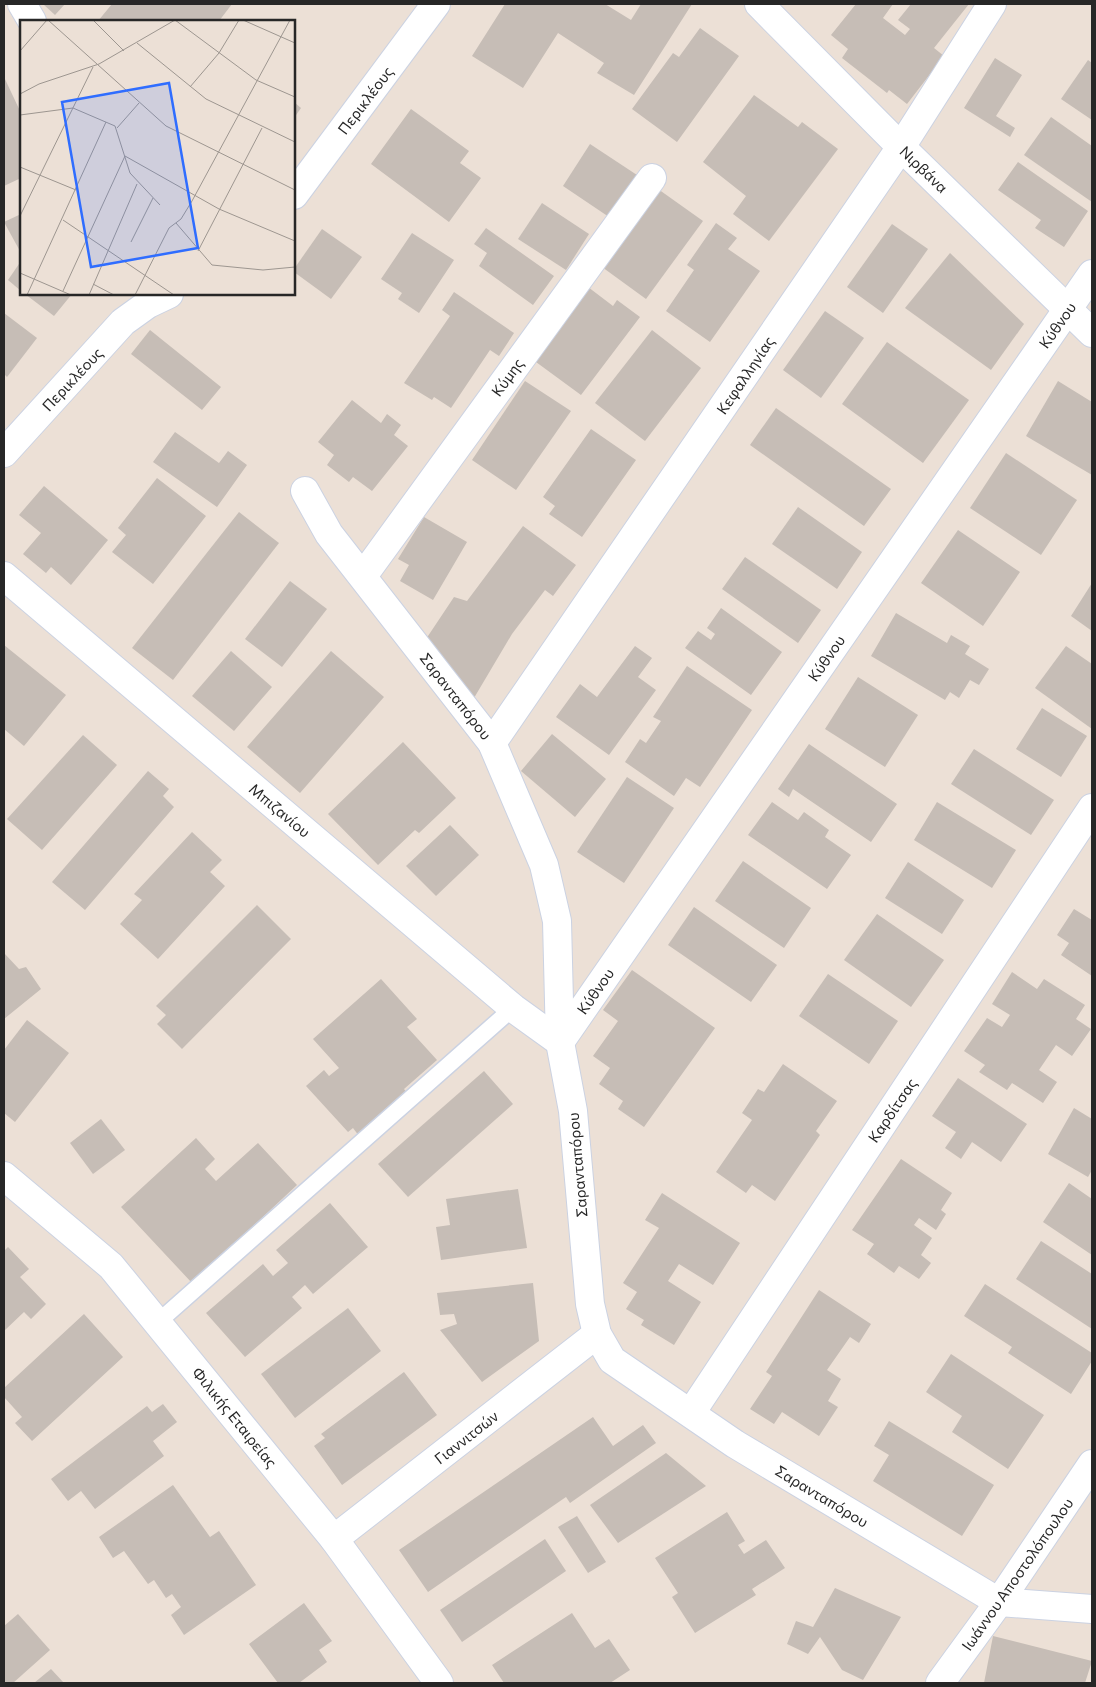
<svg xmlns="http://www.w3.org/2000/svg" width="1096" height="1687" font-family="Commissioner,sans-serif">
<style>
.building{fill:#c6bdb6}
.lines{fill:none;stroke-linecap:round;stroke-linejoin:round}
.lane-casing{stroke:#cbd2e2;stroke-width:19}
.street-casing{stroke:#cbd2e2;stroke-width:30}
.secondary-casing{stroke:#cbd2e2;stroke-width:30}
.lane{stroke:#fff;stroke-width:16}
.street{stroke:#fff;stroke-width:28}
.secondary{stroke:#fff;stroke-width:28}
.labels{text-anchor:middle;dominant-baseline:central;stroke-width:4;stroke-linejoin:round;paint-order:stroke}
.street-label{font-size:15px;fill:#272727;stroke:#fff}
.inset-road{fill:none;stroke:#9d9690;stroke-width:1}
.view{fill:#2f6dff;fill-opacity:0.15;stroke:#2f6dff;stroke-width:2.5}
.inset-edge{fill:none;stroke:#272727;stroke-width:2.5}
</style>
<rect width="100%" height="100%" fill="#ece0d6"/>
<g class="building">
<path d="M43,4H65L55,15Z"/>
<path d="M112,4H232L219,21H98Z"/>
<path d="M505,4H605L631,20L641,4H692L634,95L597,73L604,63L558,33L523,88L472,56Z"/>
<path d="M856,4H893L883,18L905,35L910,29L898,20L911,4H969L934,48L944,56L907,104L889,90L887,93L842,58L848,49L831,35Z"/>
<path d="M700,28L739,56L677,142L632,109L673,53L679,57Z"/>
<path d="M995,58L1022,75L996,116L1015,128L1010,137L964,108Z"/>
<path d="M1088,60L1092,63V120L1061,99Z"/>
<path d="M4,77L21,113V178L4,186Z"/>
<path d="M754,95L798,127L802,122L838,149L769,241L733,214L746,196L703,162Z"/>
<path d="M294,102L301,108L294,118Z"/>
<path d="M411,109L469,151L460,163L481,178L449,222L371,164Z"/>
<path d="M1051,117L1092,146V202L1024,155Z"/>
<path d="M590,144L637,175L609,217L563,186Z"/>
<path d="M1018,162L1088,211L1064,247L1035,228L1041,220L998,190Z"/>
<path d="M658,189L703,221L646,299L602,267Z"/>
<path d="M542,203L589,234L566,270L518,239Z"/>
<path d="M21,214V253L4,222Z"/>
<path d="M716,223L737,238L728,249L760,271L710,342L666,311L694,270L687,265Z"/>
<path d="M892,224L928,249L883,313L847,287Z"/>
<path d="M486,228L554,276L533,305L479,266L487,253L474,244Z"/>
<path d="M322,229L362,257L331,299L294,272V269Z"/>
<path d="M412,233L454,260L419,313L398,299L402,293L381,279Z"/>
<path d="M950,253L1024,324L991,370L905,308Z"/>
<path d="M21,261V291L8,280Z"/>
<path d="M588,287L613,306L617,300L640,317L581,395L536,362Z"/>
<path d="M454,292L514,333L499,356L490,350L451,408L434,397L432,400L404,383L450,316L442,310Z"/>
<path d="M25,294H72L54,316Z"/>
<path d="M825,311L864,338L821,398L783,370Z"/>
<path d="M4,313L37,338L7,377L4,374Z"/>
<path d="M150,330L221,387L202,410L131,354Z"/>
<path d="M652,330L701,368L645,441L595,403Z"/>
<path d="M887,342L969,400L923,463L842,404Z"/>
<path d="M525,381L571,411L516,490L472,460Z"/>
<path d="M1058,381L1092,402V475L1026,436Z"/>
<path d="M352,400L381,423L387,414L401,425L394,435L408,446L372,491L353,477L349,482L327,465L334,455L318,442Z"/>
<path d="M776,408L891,489L864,526L750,445Z"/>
<path d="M591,429L636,460L582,537L549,514L555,506L543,497Z"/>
<path d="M175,432L219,463L228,451L247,465L217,507L153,462Z"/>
<path d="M1006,453L1077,500L1041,555L970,508Z"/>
<path d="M157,478L206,516L153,584L112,552L126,535L118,528Z"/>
<path d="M44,486L108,540L71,585L51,567L46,573L23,554L41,533L19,515Z"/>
<path d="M798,507L862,552L837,589L772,544Z"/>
<path d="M239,512L279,543L173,680L132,648Z"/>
<path d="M424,517L467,542L433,600L400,581L409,565L398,559Z"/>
<path d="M523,526L576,565L553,596L545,590L512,634L474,698L426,639L454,597L467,601Z"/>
<path d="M958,530L1020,572L983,626L921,583Z"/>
<path d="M745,557L821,610L798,643L722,589Z"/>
<path d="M290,581L327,609L282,667L245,639Z"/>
<path d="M1092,583V631L1071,616Z"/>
<path d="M721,608L782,652L751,695L685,648L698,631L711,640L715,634L707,628Z"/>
<path d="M896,613L947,643L951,635L970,646L965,654L989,669L979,685L970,680L959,698L950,692L945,700L871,656Z"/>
<path d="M4,645L66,695L24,746L4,729Z"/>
<path d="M635,646L652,658L638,677L656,690L609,755L556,717L580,684L597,697Z"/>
<path d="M1066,646L1092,664V729L1035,688Z"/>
<path d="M231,651L272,687L234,731L192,696Z"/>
<path d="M331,651L384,697L300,793L247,747Z"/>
<path d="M687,666L752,710L700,787L686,778L674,796L625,762L640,739L646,743L661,721L653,717Z"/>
<path d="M858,677L918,715L885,767L825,729Z"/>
<path d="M1042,708L1087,736L1061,777L1016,749Z"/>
<path d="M552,734L606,779L575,817L521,771Z"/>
<path d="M83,735L117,765L42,850L7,819Z"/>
<path d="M403,742L456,798L419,833L415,830L378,865L328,814Z"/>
<path d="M809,744L897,804L871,842L793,789L789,797L778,789Z"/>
<path d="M974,749L1054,800L1031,835L951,784Z"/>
<path d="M148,771L169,789L163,796L174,807L85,910L52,882Z"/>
<path d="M627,777L674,808L624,883L577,852Z"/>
<path d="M772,802L798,820L804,812L829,830L825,837L851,855L827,889L748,835Z"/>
<path d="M937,802L1016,850L992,888L914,840Z"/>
<path d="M450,825L479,855L436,896L406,866Z"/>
<path d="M192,832L222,860L210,872L225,886L158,959L120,924L142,900L134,894Z"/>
<path d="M743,861L811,908L784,948L715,901Z"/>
<path d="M908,862L964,900L942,934L885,898Z"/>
<path d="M257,905L291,939L182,1049L157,1024L166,1015L156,1006Z"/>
<path d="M694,907L777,965L751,1002L668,945Z"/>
<path d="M1074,909L1092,920V976L1061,955L1069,943L1057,935Z"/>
<path d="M877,914L944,960L911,1007L844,960Z"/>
<path d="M4,953L19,969L26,967L41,989L4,1019Z"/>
<path d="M632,970L715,1028L644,1127L618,1109L623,1101L599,1084L610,1068L593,1056L618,1021L603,1010Z"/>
<path d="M1012,972L1037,989L1044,979L1085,1005L1076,1019L1091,1029L1072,1056L1056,1045L1039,1070L1057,1082L1043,1103L1012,1083L1007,1090L979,1072L985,1065L964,1051L987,1018L1002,1027L1010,1015L992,1004Z"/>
<path d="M828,974L898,1021L869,1064L799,1016Z"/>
<path d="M381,979L417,1019L407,1027L437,1060L404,1089L407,1093L359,1136L353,1128L348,1132L306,1086L324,1070L329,1076L339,1068L313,1039Z"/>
<path d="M27,1020L69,1053L15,1122L4,1113V1050Z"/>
<path d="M783,1064L837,1101L816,1131L820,1135L775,1201L752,1185L746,1193L716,1172L752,1120L742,1113L758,1089L764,1092Z"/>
<path d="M484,1071L513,1104L408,1197L378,1164Z"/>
<path d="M958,1078L1027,1124L1001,1162L972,1142L961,1159L945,1148L956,1132L932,1116Z"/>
<path d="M1074,1108L1092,1119V1170L1088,1177L1048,1154Z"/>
<path d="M101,1119L125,1150L93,1174L70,1143Z"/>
<path d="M196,1138L215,1159L205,1169L216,1181L258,1143L297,1185L192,1283L121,1207Z"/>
<path d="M901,1159L952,1193L941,1210L946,1214L936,1230L919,1218L914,1225L932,1238L921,1255L931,1263L919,1279L899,1266L894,1273L867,1254L874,1244L852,1230Z"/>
<path d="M1069,1183L1092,1199V1255L1043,1222Z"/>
<path d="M518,1189L527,1248L441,1260L436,1227L450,1225L446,1199Z"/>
<path d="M662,1193L740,1243L713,1285L679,1264L668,1281L701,1302L674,1345L641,1325L644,1320L626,1309L637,1292L623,1283L659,1228L645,1220Z"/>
<path d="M330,1203L368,1247L313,1294L305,1285L292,1297L302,1308L245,1357L206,1313L263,1264L273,1276L288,1263L276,1250Z"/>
<path d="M1041,1241L1092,1274V1329L1016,1279Z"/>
<path d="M8,1247L29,1269L20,1277L46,1304L31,1319L24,1312L4,1331V1251Z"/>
<path d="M533,1283L539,1341L482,1382L440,1330L457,1324L454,1314L440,1315L437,1293Z"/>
<path d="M985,1284L1092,1353V1361L1071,1394L1008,1353L1012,1347L964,1316Z"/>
<path d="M819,1290L871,1324L859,1343L850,1337L827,1370L841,1379L828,1401L838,1407L819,1436L782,1412L774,1424L750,1409L772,1376L766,1372Z"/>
<path d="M348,1308L381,1351L295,1418L261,1374Z"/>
<path d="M84,1314L123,1357L32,1441L15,1423L22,1417L4,1397V1388Z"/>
<path d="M951,1354L1044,1415L1008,1469L952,1432L962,1416L926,1392Z"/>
<path d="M404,1372L437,1415L342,1485L314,1446L325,1438L321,1434Z"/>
<path d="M163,1404L177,1422L153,1441L164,1456L95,1509L81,1491L68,1501L51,1479L147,1406L152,1412Z"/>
<path d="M593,1417L613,1446L643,1425L656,1443L570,1503L566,1497L428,1592L399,1550Z"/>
<path d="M889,1421L994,1485L962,1536L873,1481L889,1455L874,1446Z"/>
<path d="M666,1453L706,1486L618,1543L590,1505Z"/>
<path d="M173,1485L210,1537L219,1531L256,1585L184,1635L171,1615L181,1607L172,1594L166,1598L154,1580L148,1584L124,1551L113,1558L99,1537Z"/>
<path d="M727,1512L745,1541L738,1545L744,1554L766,1540L785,1568L752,1589L756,1595L695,1633L672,1597L678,1593L655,1558Z"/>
<path d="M577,1516L606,1562L588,1573L558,1527Z"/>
<path d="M545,1539L566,1571L462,1642L440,1610Z"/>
<path d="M835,1588L901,1617L863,1680L842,1670L820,1637L808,1654L787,1644L796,1621L813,1627Z"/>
<path d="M304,1603L332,1641L319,1650L327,1662L299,1683H278L249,1644Z"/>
<path d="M572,1613L595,1648L609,1639L630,1670L610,1683H504L492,1665Z"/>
<path d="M18,1614L50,1650L13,1683H4V1626Z"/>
<path d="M993,1636L1092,1661L1085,1683H984Z"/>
<path d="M51,1669L64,1683H34Z"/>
</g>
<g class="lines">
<g class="lane-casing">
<path id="lane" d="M157,1323L513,1008"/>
</g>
<g class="street-casing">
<g id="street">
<path d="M22,4L32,21"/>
<path d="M759,4L901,147L1092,333"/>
<path d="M294,195L436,4"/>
<path d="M4,453L123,322L148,304L169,294"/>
<path d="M305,491L329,534L492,743L544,865L557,921L560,1042L573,1111L590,1304L597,1334L612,1360L735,1444L999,1602L1092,1609"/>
<path d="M4,576L513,1008L560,1042"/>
<path d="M363,576L652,178"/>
<path d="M492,743L901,147L992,4"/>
<path d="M560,1042L1092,274"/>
<path d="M4,1176L111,1266L334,1539L439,1683"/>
<path d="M691,1413L1092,808"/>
<path d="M334,1539L597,1334"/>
</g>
</g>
<g class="secondary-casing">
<path id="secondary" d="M940,1683L999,1602L1092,1464"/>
</g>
<use href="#lane" class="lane"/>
<use href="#street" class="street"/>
<use href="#secondary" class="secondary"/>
</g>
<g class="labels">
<g class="street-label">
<text transform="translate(365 100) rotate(-53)">Περικλέους</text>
<text transform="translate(924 169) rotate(44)">Νιρβάνα</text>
<text transform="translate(1057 325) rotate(-55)">Κύθνου</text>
<text transform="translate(745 375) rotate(-56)">Κεφαλληνίας</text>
<text transform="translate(507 377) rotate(-54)">Κύμης</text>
<text transform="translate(72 379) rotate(-47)">Περικλέους</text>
<text transform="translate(826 658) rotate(-55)">Κύθνου</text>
<text transform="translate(456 696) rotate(52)">Σαρανταπόρου</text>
<text transform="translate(280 810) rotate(40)">Μπιζανίου</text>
<text transform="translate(595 991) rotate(-55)">Κύθνου</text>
<text transform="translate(892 1110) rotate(-56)">Καρδίτσας</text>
<text transform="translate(577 1165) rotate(-95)">Σαρανταπόρου</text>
<text transform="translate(235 1417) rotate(51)">Φιλικής Εταιρείας</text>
<text transform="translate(466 1437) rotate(-38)">Γιαννιτσών</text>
<text transform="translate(822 1496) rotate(31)">Σαρανταπόρου</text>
<text transform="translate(1017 1574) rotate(-55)">Ιωάννου Αποστολόπουλου</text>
</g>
</g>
<g transform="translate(20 20)">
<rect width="275" height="275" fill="#ece0d6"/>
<path class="inset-road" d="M28,0L146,106L275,170M73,0L104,31M155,0L236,60L275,77M223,0L275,23M117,23L186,79L275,122M0,31L27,0M170,67L199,33L219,0M0,74L19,64L79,44L155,0M0,95L53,88L95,106L110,153L140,185M97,108L119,83M105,136L199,189L275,221M0,147L56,170M0,196L73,47M43,200L154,275M156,203L192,245L243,250L275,247M111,222L133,178M178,231L242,108M0,253L51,275M73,264L94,275M43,271L105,136M7,275L86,102M69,275L117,164M115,275L149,208L161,199L172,181L270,0"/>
<path class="view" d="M149,63L178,228L71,247L42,82Z"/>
<rect width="275" height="275" class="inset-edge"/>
</g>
<rect width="1096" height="1687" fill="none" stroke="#272727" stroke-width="10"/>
</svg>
